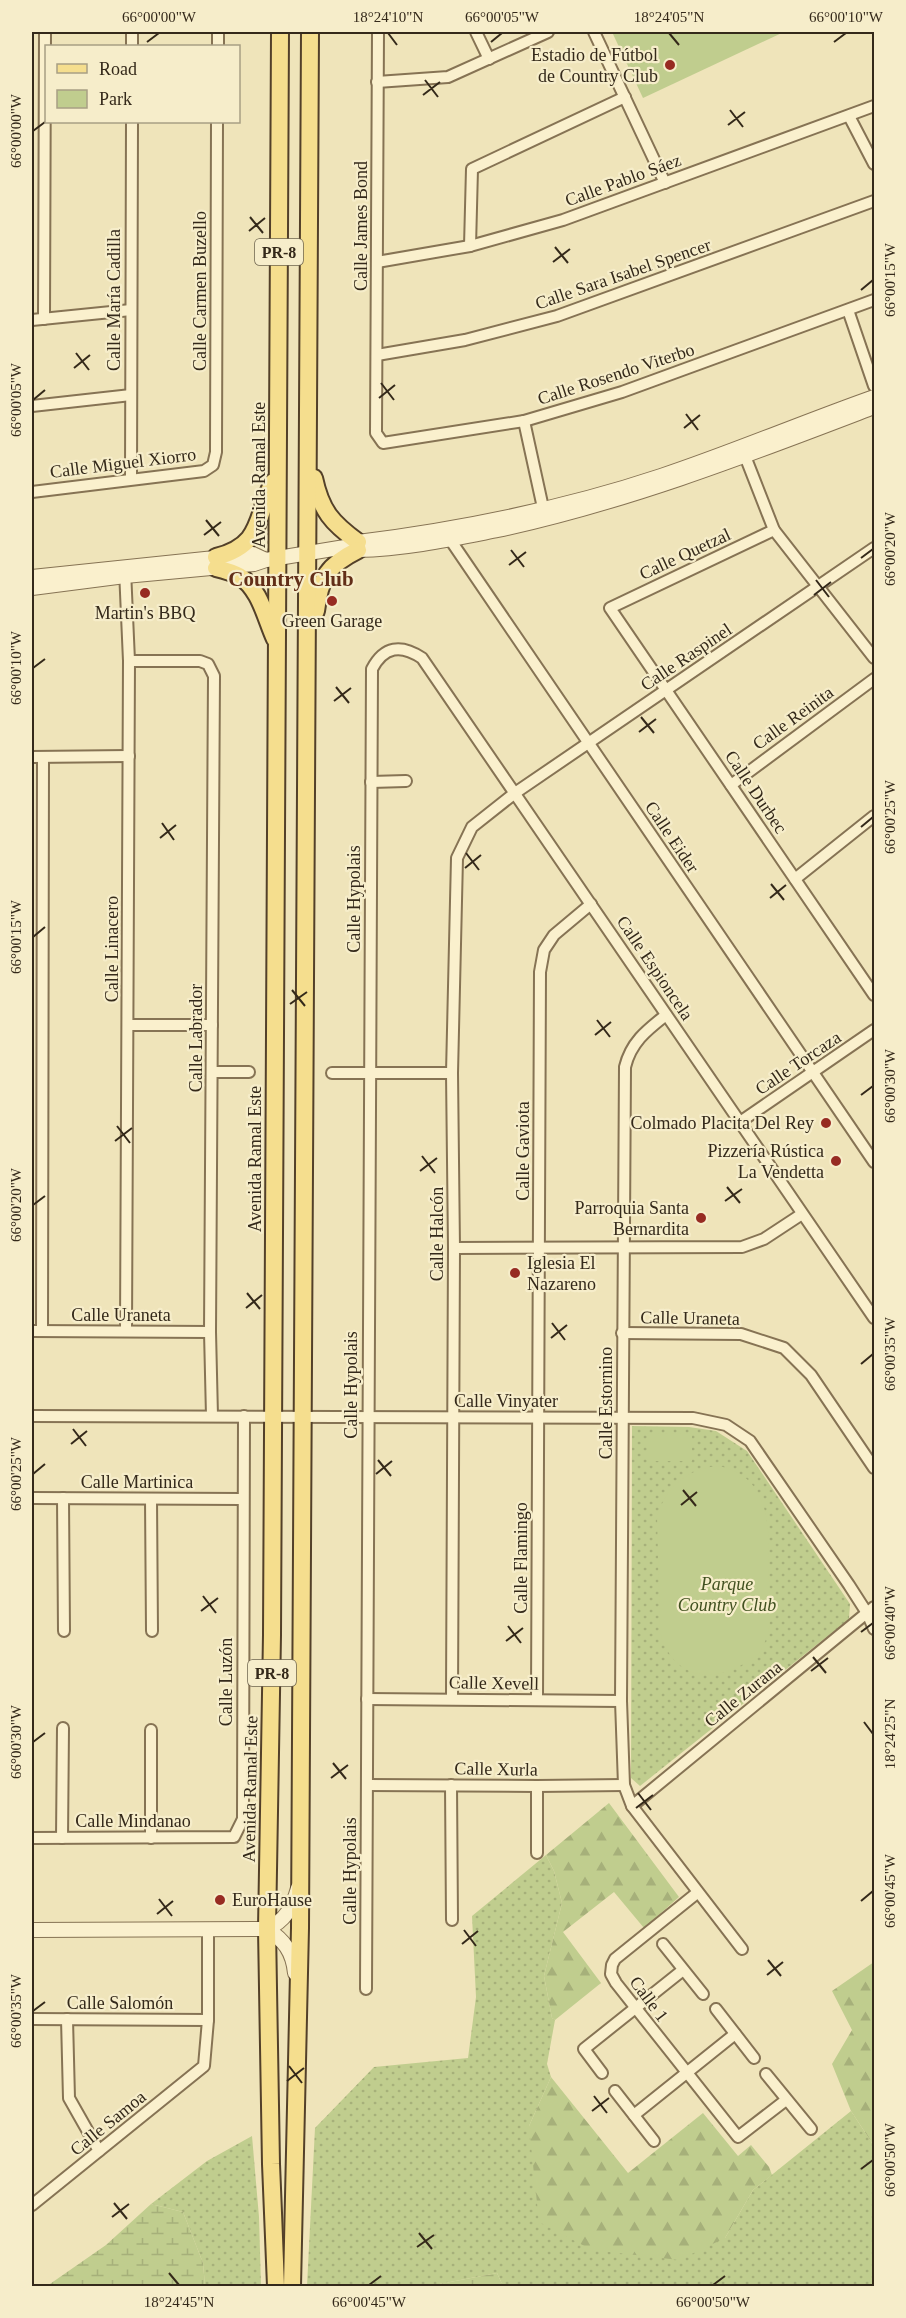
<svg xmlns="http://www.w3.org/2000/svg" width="906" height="2318" font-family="Georgia,serif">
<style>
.green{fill:url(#green-dots)}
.forest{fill:url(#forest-firs)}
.wetland{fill:url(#wetland-marsh)}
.pitch{fill:#c0cd8e}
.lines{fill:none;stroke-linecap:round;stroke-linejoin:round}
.minor-casing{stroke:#867354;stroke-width:14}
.tertiary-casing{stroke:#867354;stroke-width:16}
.primary-casing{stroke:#534029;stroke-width:20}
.minor{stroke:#faf0cd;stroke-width:10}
.tertiary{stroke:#faf0cd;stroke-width:14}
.primary{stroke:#f5de8e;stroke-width:16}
.ticks{fill:none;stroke:#34291a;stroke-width:2}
.poi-dot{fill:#972b22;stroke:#f6edca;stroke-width:2}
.labels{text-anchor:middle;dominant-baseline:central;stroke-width:4.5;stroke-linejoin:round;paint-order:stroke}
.shield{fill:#f6edca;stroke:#6e644f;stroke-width:1.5}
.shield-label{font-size:16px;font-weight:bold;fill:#34291a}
.poi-label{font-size:18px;fill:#34291a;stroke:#f6edca;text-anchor:end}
.street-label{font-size:18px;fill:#34291a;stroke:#f6edca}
.park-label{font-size:18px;font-style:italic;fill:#415120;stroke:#f6edca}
.quarter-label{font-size:21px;font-weight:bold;fill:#622e18;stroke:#f6edca}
.neatline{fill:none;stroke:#34291a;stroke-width:2}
.ticks-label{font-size:15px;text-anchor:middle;fill:#34291a}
</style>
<defs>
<pattern id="green-dots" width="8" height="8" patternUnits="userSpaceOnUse" patternTransform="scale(1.5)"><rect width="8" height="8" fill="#c0cd8e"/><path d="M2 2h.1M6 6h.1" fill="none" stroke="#a6b07a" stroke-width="1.8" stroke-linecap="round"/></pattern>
<pattern id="forest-firs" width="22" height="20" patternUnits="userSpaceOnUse" patternTransform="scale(1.5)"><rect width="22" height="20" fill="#c0cd8e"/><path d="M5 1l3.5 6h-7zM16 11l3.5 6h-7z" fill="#a6b07a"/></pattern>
<pattern id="wetland-marsh" width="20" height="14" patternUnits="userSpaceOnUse" patternTransform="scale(1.5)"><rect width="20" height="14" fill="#c0cd8e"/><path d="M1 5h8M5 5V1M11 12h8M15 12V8" fill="none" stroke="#a6b07a"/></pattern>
</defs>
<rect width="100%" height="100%" fill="#efe4ba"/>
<g class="green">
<path d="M632,1426L689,1427L716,1431L747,1451L850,1604L849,1619L640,1786L631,1778Z"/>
<path d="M546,1855L554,1871L562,1903L544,1976L552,2018L555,2020L547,2064L551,2077L529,2126L725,2238L753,2190L851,2111L874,2146V2286H503L497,2273L429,2286H307L315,2128L374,2067L468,2058L476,1997L472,1916Z"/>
<path d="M252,2136L259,2217L261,2286H205L203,2263L183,2212L151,2204L207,2161Z"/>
</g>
<g class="forest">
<path d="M609,1803L679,1897L644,1928L614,1892L563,1932L601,1983L555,2020L552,2018L544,1976L562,1903L554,1871L546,1855Z"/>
<path d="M874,1962V2146L851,2111L832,2064L852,2030L832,1991Z"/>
<path d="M551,2077L628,2173L703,2113L738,2156L751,2145L769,2167L772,2175L753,2190L725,2238L679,2260L592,2250L539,2222L529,2126Z"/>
</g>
<g class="wetland">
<path d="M151,2204L183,2212L203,2263L205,2286H47L106,2245Z"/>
<path d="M497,2273L503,2286H429Z"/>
</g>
<g class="pitch">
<path d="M612,32H784L643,98Z"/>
<path d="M647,1433L692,1434V1461H647Z"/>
<path d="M719,1466C776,1478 768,1537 769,1580C770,1601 773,1625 764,1644C761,1653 752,1659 745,1663C708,1686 671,1675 660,1632L657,1516C667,1486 688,1468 719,1466Z"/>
</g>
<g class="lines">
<g class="minor-casing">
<g id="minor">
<path d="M378,32L376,433L383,443L524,421L622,392L874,300"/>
<path d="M476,32L489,59"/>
<path d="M594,32L665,183"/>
<path d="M132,46V32"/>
<path d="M218,46V32"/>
<path d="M377,82L448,77L548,32"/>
<path d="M849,116L874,164"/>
<path d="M470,246L472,169L625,97"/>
<path d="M377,262L470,246L563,220L874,106"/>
<path d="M848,310L874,386"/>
<path d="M44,319L45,32"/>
<path d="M32,320L131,310"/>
<path d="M377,355L465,340L557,316L874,201"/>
<path d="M32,406L131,395"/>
<path d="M524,421L545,517"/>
<path d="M745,456L774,530L874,658"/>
<path d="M131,479L132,122"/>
<path d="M32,492L204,471L213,465L216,452L217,122"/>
<path d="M774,530L610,608L874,995"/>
<path d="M447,535L874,1162"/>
<path d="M125,570L129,661L126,1331"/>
<path d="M129,661H200L208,664L214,676L210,1332L212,1416"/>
<path d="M32,757L129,756"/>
<path d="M371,782L406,781"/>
<path d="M731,785L874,679"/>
<path d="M795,879L874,816"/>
<path d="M666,1015C647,1030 631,1042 625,1067L621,1701L624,1785L632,1806L742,1949"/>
<path d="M128,1025H212"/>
<path d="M212,1072H249"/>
<path d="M332,1073H452"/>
<path d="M740,1122L874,1030"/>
<path d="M454,1248L742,1247L764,1239L802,1214"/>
<path d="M32,1331L210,1332"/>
<path d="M42,1331L43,757"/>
<path d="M622,1333L741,1334L784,1348L811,1375L874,1468"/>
<path d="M32,1416L693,1418L726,1425L750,1441L849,1585L867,1613L874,1629"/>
<path d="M32,1498L242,1499"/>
<path d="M63,1498L64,1631"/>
<path d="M151,1499L152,1631"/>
<path d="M452,1698L454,1248L452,1073L457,858L472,827L515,793L874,548"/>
<path d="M367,1699L621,1701"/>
<path d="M537,1700L540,972L544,950L554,935L591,904"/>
<path d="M151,1730V1838"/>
<path d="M367,1785L537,1786L624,1785"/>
<path d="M451,1785L452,1920"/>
<path d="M537,1786V1853"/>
<path d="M632,1806L874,1607"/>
<path d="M32,1838L234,1837L243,1819L244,1416"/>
<path d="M62,1838L63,1728"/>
<path d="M697,1893L615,1959L612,1965L611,1974L616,1983L738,2137L786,2100"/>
<path d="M663,1944L703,1994"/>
<path d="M366,1989L372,669C384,646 401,644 422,658L874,1318"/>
<path d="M716,2009L754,2058"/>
<path d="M32,2019L208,2020"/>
<path d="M67,2019L69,2098L99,2151"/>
<path d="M602,2073L584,2049L683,1970"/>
<path d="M766,2074L811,2129"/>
<path d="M615,2091L654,2141"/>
<path d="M634,2115L735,2034"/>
<path d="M32,2205L204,2066L208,2020V1930"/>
</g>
</g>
<g class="tertiary-casing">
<g id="tertiary">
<path d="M358,550C406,549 452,539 498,530C628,502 751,454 874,407"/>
<path d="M32,577L253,554L266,560"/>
<path d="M32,588L125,576L254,564L266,560L351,546L358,542C461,529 562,509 661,476C733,452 803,422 874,397"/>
<path d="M267,1929C284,1940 293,1952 295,1973"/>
<path d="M32,1930L267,1929C285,1921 293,1907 298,1888"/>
</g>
</g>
<g class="primary-casing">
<g id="primary">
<path d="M314,478C321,511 332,523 358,542"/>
<path d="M216,557C263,545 255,518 273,482"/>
<path d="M216,568C224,570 232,572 239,576C260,588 266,620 275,639"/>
<path d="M316,611C320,577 328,565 358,550"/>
<path d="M276,2286L271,2164L267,1929L272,1635L280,32"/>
<path d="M292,2286L300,1928L310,32"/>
</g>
</g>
<use href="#minor" class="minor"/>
<use href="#tertiary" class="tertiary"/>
<use href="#primary" class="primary"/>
</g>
<path class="ticks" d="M388,33L397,45M669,33L679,45M147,42L159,33M491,42L502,33M834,42L846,33M425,80L438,97M423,95L440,82M730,110L743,127M728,125L745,112M33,131L45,122M250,217L263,233M249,231L265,218M555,247L568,263M553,262L570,249M861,290L873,280M76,353L89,370M74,368L90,355M381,383L394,400M379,398L395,385M33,400L45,390M686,414L698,430M684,428L700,415M206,520L219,536M204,535L221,522M511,550L524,567M861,558L873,549M509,565L526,552M816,580L829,597M814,595L831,582M33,668L45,659M336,687L349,703M334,701L351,688M641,717L654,733M639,732L656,719M162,823L174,840M861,827L873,817M160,838L176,825M466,853L479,870M465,868L481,855M771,884L784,900M770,898L786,885M33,937L45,927M292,990L305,1006M290,1004L307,992M597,1020L610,1037M595,1035L611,1022M861,1095L873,1086M117,1126L130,1143M115,1141L132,1128M422,1156L435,1173M420,1171L437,1158M727,1187L740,1203M725,1201L742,1189M33,1205L45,1196M247,1293L260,1309M246,1308L262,1295M552,1323L565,1340M551,1338L567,1325M861,1364L873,1354M73,1429L86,1446M71,1444L87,1431M378,1460L391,1476M33,1474L45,1464M376,1474L392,1461M683,1490L696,1506M681,1505L697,1492M203,1596L216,1613M201,1611L218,1598M508,1626L521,1643M861,1632L873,1623M506,1641L523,1628M813,1657L826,1673M811,1671L828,1658M864,1722L873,1734M33,1742L45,1733M333,1763L346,1779M331,1778L348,1765M638,1793L651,1810M636,1808L653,1795M159,1899L172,1916M861,1901L873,1891M157,1914L173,1901M464,1930L476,1946M462,1944L478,1931M768,1960L781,1976M767,1975L783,1962M33,2011L45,2002M289,2066L302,2083M287,2081L304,2068M594,2096L607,2113M592,2111L609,2098M861,2169L873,2160M114,2203L127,2219M112,2217L129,2204M419,2233L432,2249M417,2247L434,2235M169,2273L179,2285M369,2285L381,2276M713,2285L725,2276"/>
<g class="poi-dot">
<circle cx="670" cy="65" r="6"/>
<circle cx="145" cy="593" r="6"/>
<circle cx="332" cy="601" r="6"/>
<circle cx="826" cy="1123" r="6"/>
<circle cx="836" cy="1161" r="6"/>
<circle cx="701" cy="1218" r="6"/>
<circle cx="515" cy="1273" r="6"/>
<circle cx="220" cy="1900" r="6"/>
</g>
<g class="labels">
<g class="shield">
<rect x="255" y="239" width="48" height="26" rx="4.5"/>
<rect x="248" y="1660" width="48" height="26" rx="4.5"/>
</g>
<g class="shield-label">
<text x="279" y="252">PR-8</text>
<text x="272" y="1673">PR-8</text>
</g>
<g class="poi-label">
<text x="658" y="55">Estadio de Fútbol<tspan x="658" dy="21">de Country Club</tspan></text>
<text x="145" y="613" text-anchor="middle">Martin's BBQ</text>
<text x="332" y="621" text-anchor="middle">Green Garage</text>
<text x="814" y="1123">Colmado Placita Del Rey</text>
<text x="824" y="1151">Pizzería Rústica<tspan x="824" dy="21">La Vendetta</tspan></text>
<text x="689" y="1208">Parroquia Santa<tspan x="689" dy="21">Bernardita</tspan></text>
<text x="527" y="1263" text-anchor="start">Iglesia El<tspan x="527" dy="21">Nazareno</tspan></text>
<text x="232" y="1900" text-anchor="start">EuroHause</text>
</g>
<g class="street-label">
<text transform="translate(623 180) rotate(-20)">Calle Pablo Sáez</text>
<text transform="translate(361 226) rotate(-90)">Calle James Bond</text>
<text transform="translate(623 274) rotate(-19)">Calle Sara Isabel Spencer</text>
<text transform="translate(200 291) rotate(-90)">Calle Carmen Buzello</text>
<text transform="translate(114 300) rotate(-90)">Calle María Cadilla</text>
<text transform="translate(616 374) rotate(-18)">Calle Rosendo Viterbo</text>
<text transform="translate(123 463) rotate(-7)">Calle Miguel Xiorro</text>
<text transform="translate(259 475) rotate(-90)">Avenida Ramal Este</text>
<text transform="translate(685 554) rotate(-25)">Calle Quetzal</text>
<text transform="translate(686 657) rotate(-34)">Calle Raspinel</text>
<text transform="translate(793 718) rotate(-36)">Calle Reinita</text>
<text transform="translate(756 792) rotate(56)">Calle Durbec</text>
<text transform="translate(672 837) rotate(56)">Calle Eider</text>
<text transform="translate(354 899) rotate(-90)">Calle Hypolais</text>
<text transform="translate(112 949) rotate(-90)">Calle Linacero</text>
<text transform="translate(655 968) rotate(56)">Calle Espioncela</text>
<text transform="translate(196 1038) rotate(-90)">Calle Labrador</text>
<text transform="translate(798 1063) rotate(-34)">Calle Torcaza</text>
<text transform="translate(523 1151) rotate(-90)">Calle Gaviota</text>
<text transform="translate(255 1159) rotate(-90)">Avenida Ramal Este</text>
<text transform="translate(437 1234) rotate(-90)">Calle Halcón</text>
<text x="121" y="1315">Calle Uraneta</text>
<text transform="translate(690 1318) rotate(1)">Calle Uraneta</text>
<text transform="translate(351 1385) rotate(-90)">Calle Hypolais</text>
<text x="506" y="1401">Calle Vinyater</text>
<text transform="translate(606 1403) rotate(-90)">Calle Estornino</text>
<text x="137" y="1482">Calle Martinica</text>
<text transform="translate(521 1558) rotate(-90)">Calle Flamingo</text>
<text transform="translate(226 1682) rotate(-90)">Calle Luzón</text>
<text transform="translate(494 1683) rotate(1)">Calle Xevell</text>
<text transform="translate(743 1694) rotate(-39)">Calle Zurana</text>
<text transform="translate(496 1769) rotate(1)">Calle Xurla</text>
<text transform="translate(250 1789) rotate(-89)">Avenida Ramal Este</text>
<text x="133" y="1821">Calle Mindanao</text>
<text transform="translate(350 1871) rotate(-90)">Calle Hypolais</text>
<text transform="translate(649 1999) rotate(53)">Calle 1</text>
<text x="120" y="2003">Calle Salomón</text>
<text transform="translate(108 2123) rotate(-39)">Calle Samoa</text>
</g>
<g class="park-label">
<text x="727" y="1584">Parque<tspan x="727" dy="21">Country Club</tspan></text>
</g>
<g class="quarter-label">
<text x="291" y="579">Country Club</text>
</g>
</g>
<rect width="906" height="2318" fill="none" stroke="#f6edca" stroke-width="66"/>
<rect x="45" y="45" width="195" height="78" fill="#f6edca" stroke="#a89f84" stroke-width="1.5"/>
<rect x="57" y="64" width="30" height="9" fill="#f5de8e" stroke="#a89f84" stroke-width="1.5"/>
<text x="99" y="75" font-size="18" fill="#34291a">Road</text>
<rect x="57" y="90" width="30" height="18" fill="#c0cd8e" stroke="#a89f84" stroke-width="1.5"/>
<text x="99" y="105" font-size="18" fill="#34291a">Park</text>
<rect x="33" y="33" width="840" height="2252" class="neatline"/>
<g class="ticks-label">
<text x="159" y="22">66°00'00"W</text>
<text x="388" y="22">18°24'10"N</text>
<text x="502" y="22">66°00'05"W</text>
<text x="669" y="22">18°24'05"N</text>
<text x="846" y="22">66°00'10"W</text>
<text transform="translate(16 131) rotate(-90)" y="5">66°00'00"W</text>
<text transform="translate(890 280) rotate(-90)" y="5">66°00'15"W</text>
<text transform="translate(16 400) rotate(-90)" y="5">66°00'05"W</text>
<text transform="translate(890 549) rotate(-90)" y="5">66°00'20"W</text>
<text transform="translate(16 668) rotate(-90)" y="5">66°00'10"W</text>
<text transform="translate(890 817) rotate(-90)" y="5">66°00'25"W</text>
<text transform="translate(16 937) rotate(-90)" y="5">66°00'15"W</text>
<text transform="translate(890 1086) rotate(-90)" y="5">66°00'30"W</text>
<text transform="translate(16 1205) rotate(-90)" y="5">66°00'20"W</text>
<text transform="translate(890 1354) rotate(-90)" y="5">66°00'35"W</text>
<text transform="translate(16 1474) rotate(-90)" y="5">66°00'25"W</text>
<text transform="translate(890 1623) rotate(-90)" y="5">66°00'40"W</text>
<text transform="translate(890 1734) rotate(-90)" y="5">18°24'25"N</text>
<text transform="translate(16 1742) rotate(-90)" y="5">66°00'30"W</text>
<text transform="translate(890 1891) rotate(-90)" y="5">66°00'45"W</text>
<text transform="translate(16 2011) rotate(-90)" y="5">66°00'35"W</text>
<text transform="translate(890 2160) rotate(-90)" y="5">66°00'50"W</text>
<text x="179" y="2307">18°24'45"N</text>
<text x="369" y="2307">66°00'45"W</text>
<text x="713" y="2307">66°00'50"W</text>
</g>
</svg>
